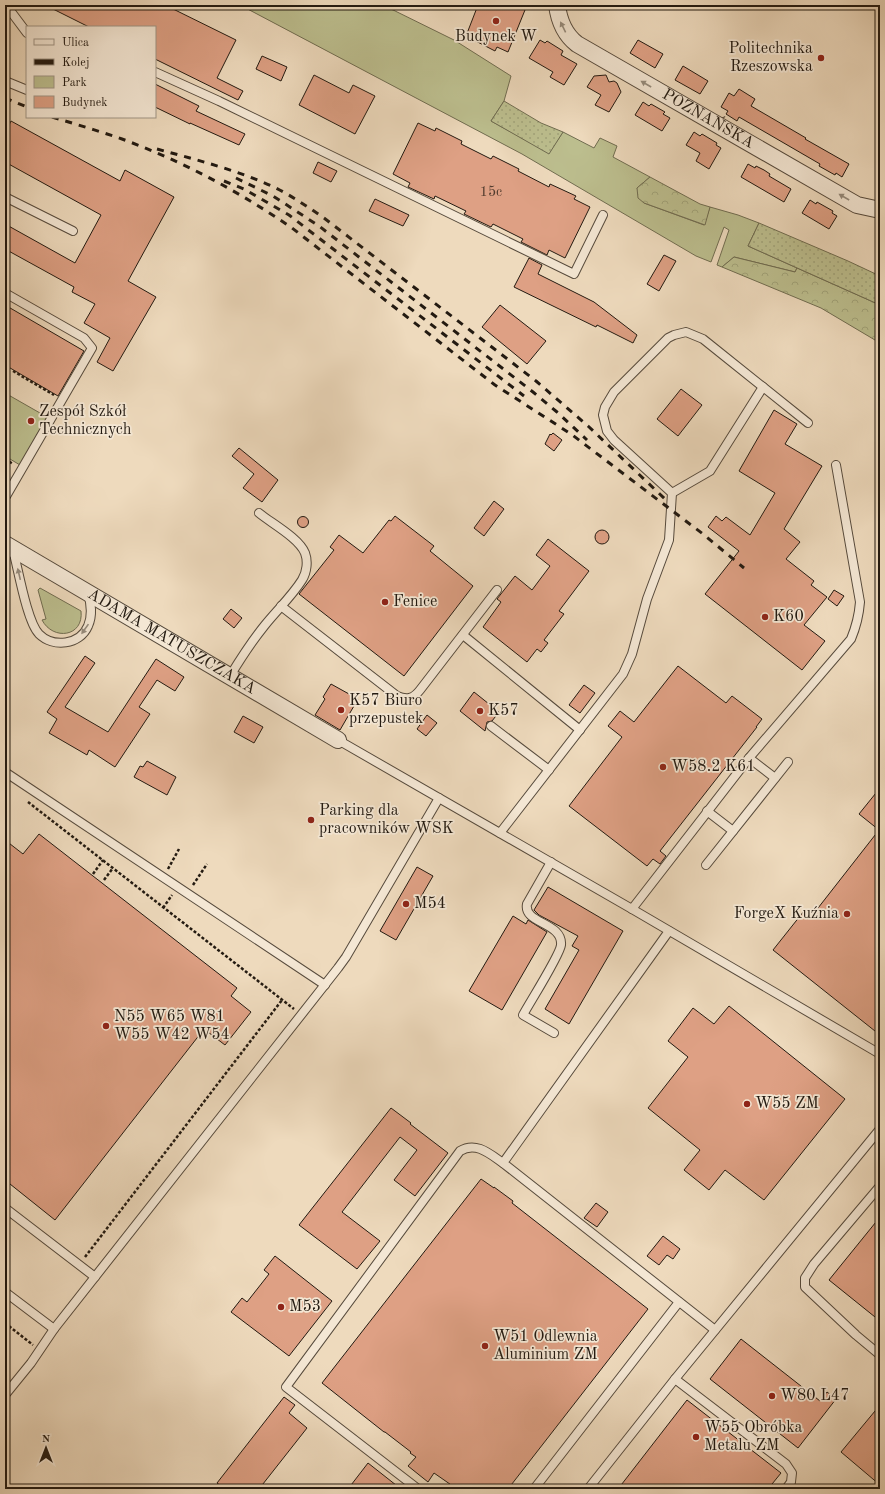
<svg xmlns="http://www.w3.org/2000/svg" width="885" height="1494" font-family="'Old Standard TT',serif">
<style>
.green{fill:#bcbe8e;stroke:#706c50}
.forest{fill:url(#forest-crowns);stroke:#706c50}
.garden{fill:url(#garden-dots);stroke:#706c50}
.building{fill:#dea084;stroke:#231a11}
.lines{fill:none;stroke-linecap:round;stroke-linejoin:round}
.service-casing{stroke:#564a3c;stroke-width:10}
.minor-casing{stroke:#564a3c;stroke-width:18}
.path{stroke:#231a11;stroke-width:2.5;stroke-dasharray:3 2;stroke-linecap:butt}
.service{stroke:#f4e7d4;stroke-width:8}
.minor{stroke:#f4e7d4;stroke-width:16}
.rail{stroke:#231a11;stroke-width:3;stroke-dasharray:7 7;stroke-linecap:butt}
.oneway{fill:#968b7c}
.poi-dot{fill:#8f2418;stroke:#f4e7d4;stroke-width:1.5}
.labels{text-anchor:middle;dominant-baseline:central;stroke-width:3.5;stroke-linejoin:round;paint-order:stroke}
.number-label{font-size:14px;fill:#523c2e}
.poi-label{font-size:16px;fill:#231a11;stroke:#f4e7d4;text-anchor:start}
.street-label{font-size:16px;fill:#231a11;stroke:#f4e7d4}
</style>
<defs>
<pattern id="forest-crowns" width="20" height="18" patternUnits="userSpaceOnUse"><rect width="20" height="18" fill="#bcbe8e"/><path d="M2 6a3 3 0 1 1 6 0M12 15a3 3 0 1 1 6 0" fill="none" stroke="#a1a379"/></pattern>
<pattern id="garden-dots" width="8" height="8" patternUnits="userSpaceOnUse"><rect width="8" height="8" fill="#bcbe8e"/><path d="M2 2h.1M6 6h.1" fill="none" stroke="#a1a379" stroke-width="1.8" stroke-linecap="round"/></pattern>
</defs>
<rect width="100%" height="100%" fill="#eedabd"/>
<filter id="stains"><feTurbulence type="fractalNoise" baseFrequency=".005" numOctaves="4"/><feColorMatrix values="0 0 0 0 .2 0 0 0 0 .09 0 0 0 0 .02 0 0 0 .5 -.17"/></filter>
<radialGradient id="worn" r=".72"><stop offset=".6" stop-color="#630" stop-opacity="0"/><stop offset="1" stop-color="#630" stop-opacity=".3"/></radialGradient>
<g class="green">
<path d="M240,5H382L385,6L454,40L511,76L504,101L491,121L549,153L563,132L594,148L600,138L617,146L613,157L650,177L637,188L644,203L704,225L710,207L738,215L759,223L748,246L797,268L795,272L734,257L722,267L717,265L729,230L724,227L711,262L696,256L522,154Z"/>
<path d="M5,393L47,417L20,465L5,456Z"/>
<path d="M40,588L81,611C84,637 53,641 42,620L46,619L38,590Z"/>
</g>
<g class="forest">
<path d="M650,177L700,204L710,207L705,225L644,203L638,198L637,188Z"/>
<path d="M734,257L795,272L797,268L880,305V343L821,308L722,267Z"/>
</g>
<g class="garden">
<path d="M504,101L541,123L563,132L549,154L491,121Z"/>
<path d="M759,223L848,261L880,276V305L748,246Z"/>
</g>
<g class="building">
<path d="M45,5H165L236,40L217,78L243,91L238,100L155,59V27H89Z"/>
<path d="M478,5H527L508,52L497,47L495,51L466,36Z"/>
<path d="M540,40L545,43L547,41L563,51L561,55L577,64L564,85L550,77L553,72L529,58Z"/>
<path d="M638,40L663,54L655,68L630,53Z"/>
<path d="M262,56L287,67L281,81L256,69Z"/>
<path d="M683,66L708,81L700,94L675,80Z"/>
<path d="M314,75L349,93L353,85L375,96L355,134L299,105Z"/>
<path d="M606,75L609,82L614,81L617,83L621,92L609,112L595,105L601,95L587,87L594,76Z"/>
<path d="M155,84L199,106L196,111L245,134L239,145L190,123V124L155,107Z"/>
<path d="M739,89L755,99L751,106L806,138L805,139L849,164L842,177L836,173L835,175L819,166L820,164L739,117L737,121L726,114L728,111L721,107L729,93L734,96Z"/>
<path d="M643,102L649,106L651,104L665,112L663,114L670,118L662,131L635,115Z"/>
<path d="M11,121L120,181L125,170L174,197L128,281L156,297L113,371L97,362L110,338L84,323L95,304L72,292L74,287L5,249V224L75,263L101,215L5,162V133Z"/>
<path d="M418,123L435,131L436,128L462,141L461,144L491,159L493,156L519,169L518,171L549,187L550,184L576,196L574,199L590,207L565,258L549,250L547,255L521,242L523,239L493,224L491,227L464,214L466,211L435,196L434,199L408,187L410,183L393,174Z"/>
<path d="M694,132L700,136L702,134L717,143L716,145L721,148L709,169L696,161L700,153L686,145Z"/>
<path d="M318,162L337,171L331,182L313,173Z"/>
<path d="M748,164L755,168L756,166L764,170L770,174L769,176L791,189L784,202L741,177Z"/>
<path d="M375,199L409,215L403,226L369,211Z"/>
<path d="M810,200L816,204L817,202L833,211L832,213L837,216L829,229L802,213Z"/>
<path d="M664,255L676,261L659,291L647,284Z"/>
<path d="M529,258L542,265L538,274L594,302L637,335L633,343L597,325L596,327L514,287Z"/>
<path d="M5,305L84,351L58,396L5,365Z"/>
<path d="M500,305L546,341L527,364L482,327Z"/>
<path d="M681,389L702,405L678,436L657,419Z"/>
<path d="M774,410L797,424L785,444L822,466L784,529L800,542L786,559L814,581L811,585L827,597L804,625L825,641L802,670L705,594L739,551L708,527L716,516L722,521L726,517L750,535L775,493L739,471Z"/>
<path d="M553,433L562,440L554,451L545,444L550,434L551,435Z"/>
<path d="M239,448L278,480L262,502L243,488L254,474L232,456Z"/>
<path d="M494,501L504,509L484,536L474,528Z"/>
<path d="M395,516L434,546L430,551L473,586L404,676L299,594L334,550L330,547L339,535L363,553L389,520L391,521Z"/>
<circle cx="303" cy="522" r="5.5"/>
<circle cx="602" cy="537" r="7"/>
<path d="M548,539L589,571L559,611L564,614L544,640L548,643L541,652L537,649L527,662L483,627L501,602L497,599L515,576L532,590L550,566L536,555Z"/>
<path d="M834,590L844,596L837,606L828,599Z"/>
<path d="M231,609L242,618L234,628L223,619Z"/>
<path d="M85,656L95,663L65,707L108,732L156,659L184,677L175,691L157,680L139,707L150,714L115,767L89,750L87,755L49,733L57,719L47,712Z"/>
<path d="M678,666L726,703L732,696L762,719L756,727H757L660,851L666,856L660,864L653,859L647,866L569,806L622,737L608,726L620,711L634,722Z"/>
<path d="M331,684L358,699L340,730L315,715L325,699L323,697Z"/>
<path d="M584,685L595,693L580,713L569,705Z"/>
<path d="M474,692L499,712L492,721L487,722L485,731L460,711Z"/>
<path d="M427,715L437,723L426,736L417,729Z"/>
<path d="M243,716L263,727L254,743L234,732Z"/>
<path d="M147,761L176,777L167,795L134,777L140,766L143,767Z"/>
<path d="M880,788V1035L773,950L804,911L811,917L879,830L859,814Z"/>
<path d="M39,834L237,988L231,996L251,1012L225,1045L204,1029L55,1220L5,1180V840L23,854Z"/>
<path d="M417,867L433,876L396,940L380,931Z"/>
<path d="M548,887L623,931L569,1024L545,1009L579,950L572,946L578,936L539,915L534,910Z"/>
<path d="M513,916L526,924L528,920L547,932L502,1010L469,991Z"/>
<path d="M729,1006L845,1099L764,1200L725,1170L709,1190L684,1170L700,1150L648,1108L688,1057L668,1041L693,1008L714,1024Z"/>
<path d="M391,1108L411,1123L410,1124L448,1153L415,1196L394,1180L417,1150L400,1137L342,1212L380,1241L357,1269L299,1225Z"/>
<path d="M481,1179L494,1188V1187L513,1201L512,1203L648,1309L508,1489H457L434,1473L428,1482L408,1466L416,1457L410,1453L411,1452L385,1432H384L322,1383Z"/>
<path d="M596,1203L608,1212L597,1227L584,1218Z"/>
<path d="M880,1217V1321L829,1280Z"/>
<path d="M663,1236L680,1249L673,1259L667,1255L659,1265L647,1256Z"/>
<path d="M275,1256L332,1301L289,1356L231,1312L242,1298L247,1302L269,1274L264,1270Z"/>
<path d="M741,1339L820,1401L827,1392L836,1399L798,1448L710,1379Z"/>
<path d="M284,1397L295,1405L289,1413L307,1428L259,1489H225L217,1483Z"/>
<path d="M687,1400L781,1473L768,1489H618Z"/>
<path d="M880,1405V1485L841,1452Z"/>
<path d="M368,1463L401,1489H348Z"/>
</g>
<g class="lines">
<g class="service-casing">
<g id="service">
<path d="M6,5L27,33"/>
<path d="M155,72L219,101L574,274L603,215"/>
<path d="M5,81L27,90"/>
<path d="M5,197L73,231"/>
<path d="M5,293L84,338L92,348L5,498"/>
<path d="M672,493L710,471L763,387"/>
<path d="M13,550C18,568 27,622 39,634C53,648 80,645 88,626C93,615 91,604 88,593"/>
<path d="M281,606L397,696C407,700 413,699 420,690L497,590"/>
<path d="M463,635L580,730"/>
<path d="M230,676C241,658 252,641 265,625C277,610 292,596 302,580C307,572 308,561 305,553C299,538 271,523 259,513"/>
<path d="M491,726L549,770"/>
<path d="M338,740L632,909L880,1054"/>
<path d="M749,758L775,778"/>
<path d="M5,772L325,985"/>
<path d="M707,811L733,831"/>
<path d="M500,833L623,674L632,654L647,599L669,540L672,493L614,440L607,431L603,415L605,407L614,392L668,338L674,335L686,332L703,339L808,423"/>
<path d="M551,862L527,904C523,924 563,922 561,945C560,955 530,1002 523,1015L554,1033"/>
<path d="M706,865L788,762"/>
<path d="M632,909L749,758L851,639C856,627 859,615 860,602L836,465"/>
<path d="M669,931L503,1163L715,1330"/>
<path d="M880,1186L814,1264L805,1278V1287L856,1335L880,1355"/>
<path d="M5,1208L95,1277"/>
<path d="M5,1292L54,1329L338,968L346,957L439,798"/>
<path d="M675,1379L786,1464L792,1473L791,1482L786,1489"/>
<path d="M5,1395L31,1363L54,1329"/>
<path d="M418,1489L286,1387L460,1151C476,1141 490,1154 503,1163"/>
<path d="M534,1489L679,1302"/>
<path d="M588,1489L675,1379L880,1129"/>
</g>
</g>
<g class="minor-casing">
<g id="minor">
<path id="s1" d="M557,5C559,21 564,34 577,44L857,205L880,210"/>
<path id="s2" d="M5,544L338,740"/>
</g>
</g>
<g class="path">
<path d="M13,371L54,395"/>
<path d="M5,459L13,464"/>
<path d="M28,802L294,1009"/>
<path d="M168,869L179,849"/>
<path d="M93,874L103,860"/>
<path d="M104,880L113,868"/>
<path d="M193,885L207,864"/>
<path d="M163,908L172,895"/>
<path d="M85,1257L282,1000"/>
<path d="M5,1323L33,1345"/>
</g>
<use href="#service" class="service"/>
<use href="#minor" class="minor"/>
<g class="rail">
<path d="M5,98L27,107"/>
<path d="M52,117C75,124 99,131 122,139C182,161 240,192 292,228L495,385L571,434L703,534L744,568"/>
<path d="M157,149C197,160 237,170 274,187C292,196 308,207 324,218L536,381L588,426L665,499"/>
<path d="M236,178L273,196L319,226L533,392L557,412L587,440"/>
<path d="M224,181L244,189L289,215L524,396"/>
</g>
</g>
<defs><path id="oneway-solid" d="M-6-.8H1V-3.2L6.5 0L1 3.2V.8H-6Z"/></defs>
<g class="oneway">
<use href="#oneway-solid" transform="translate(563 27) rotate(-116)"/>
<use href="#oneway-solid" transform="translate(646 84) rotate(-150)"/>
<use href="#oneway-solid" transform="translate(844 197) rotate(-150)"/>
<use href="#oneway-solid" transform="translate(19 574) rotate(-103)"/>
<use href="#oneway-solid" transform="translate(85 629) rotate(125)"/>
</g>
<g class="poi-dot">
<circle cx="496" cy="21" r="4"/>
<circle cx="821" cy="58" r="4"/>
<circle cx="31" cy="421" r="4"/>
<circle cx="385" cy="602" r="4"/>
<circle cx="765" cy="617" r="4"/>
<circle cx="341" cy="710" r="4"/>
<circle cx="480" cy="711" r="4"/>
<circle cx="663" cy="767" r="4"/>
<circle cx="311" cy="820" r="4"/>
<circle cx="406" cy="904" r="4"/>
<circle cx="847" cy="914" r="4"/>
<circle cx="106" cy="1026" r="4"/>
<circle cx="747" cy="1104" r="4"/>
<circle cx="281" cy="1307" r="4"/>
<circle cx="485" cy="1346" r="4"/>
<circle cx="772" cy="1396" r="4"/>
<circle cx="696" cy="1437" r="4"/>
</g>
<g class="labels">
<g class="number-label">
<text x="491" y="192">15c</text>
</g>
<g class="poi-label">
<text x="496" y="37" text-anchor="middle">Budynek W</text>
<text x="813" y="49" text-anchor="end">Politechnika<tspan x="813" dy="18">Rzeszowska</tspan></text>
<text x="39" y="412">Zespół Szkół<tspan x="39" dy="18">Technicznych</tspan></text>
<text x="393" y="602">Fenice</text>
<text x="773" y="617">K60</text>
<text x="349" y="701">K57 Biuro<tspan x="349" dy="18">przepustek</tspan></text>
<text x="488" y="711">K57</text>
<text x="671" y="767">W58.2 K61</text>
<text x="319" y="811">Parking dla<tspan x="319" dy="18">pracowników WSK</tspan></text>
<text x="414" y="904">M54</text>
<text x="839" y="914" text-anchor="end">ForgeX Kuźnia</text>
<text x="114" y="1017">N55 W65 W81<tspan x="114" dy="18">W55 W42 W54</tspan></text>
<text x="755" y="1104">W55 ZM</text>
<text x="289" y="1307">M53</text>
<text x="493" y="1337">W51 Odlewnia<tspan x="493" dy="18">Aluminium ZM</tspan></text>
<text x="780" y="1396">W80 L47</text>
<text x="704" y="1428">W55 Obróbka<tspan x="704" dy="18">Metalu ZM</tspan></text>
</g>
<g class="street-label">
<text stroke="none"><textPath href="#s1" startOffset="196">POZNAŃSKA</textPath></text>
<text stroke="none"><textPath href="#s2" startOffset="193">ADAMA MATUSZCZAKA</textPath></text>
</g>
</g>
<rect width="885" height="1494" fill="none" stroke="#eedabd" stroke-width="20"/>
<rect x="6" y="6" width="873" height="1482" fill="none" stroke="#231a11" stroke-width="2"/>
<rect x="10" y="10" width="865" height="1474" fill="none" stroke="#231a11"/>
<rect x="26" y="26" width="130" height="92" fill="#f4e7d4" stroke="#a09586"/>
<rect x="34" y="39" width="20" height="6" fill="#f4e7d4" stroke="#a09586"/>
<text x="62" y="46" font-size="12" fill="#231a11">Ulica</text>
<rect x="34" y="59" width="20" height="6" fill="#231a11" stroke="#a09586"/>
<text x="62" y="66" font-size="12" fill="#231a11">Kolej</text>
<rect x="34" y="76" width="20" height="12" fill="#bcbe8e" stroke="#a09586"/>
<text x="62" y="86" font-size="12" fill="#231a11">Park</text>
<rect x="34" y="96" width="20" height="12" fill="#dea084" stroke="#a09586"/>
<text x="62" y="106" font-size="12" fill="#231a11">Budynek</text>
<g transform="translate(46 1448)" stroke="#f4e7d4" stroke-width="3" paint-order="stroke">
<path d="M0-3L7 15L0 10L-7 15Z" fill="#231a11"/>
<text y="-6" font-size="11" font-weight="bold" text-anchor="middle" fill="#231a11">N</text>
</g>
<rect width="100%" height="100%" filter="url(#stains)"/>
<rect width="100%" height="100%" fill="url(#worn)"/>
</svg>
